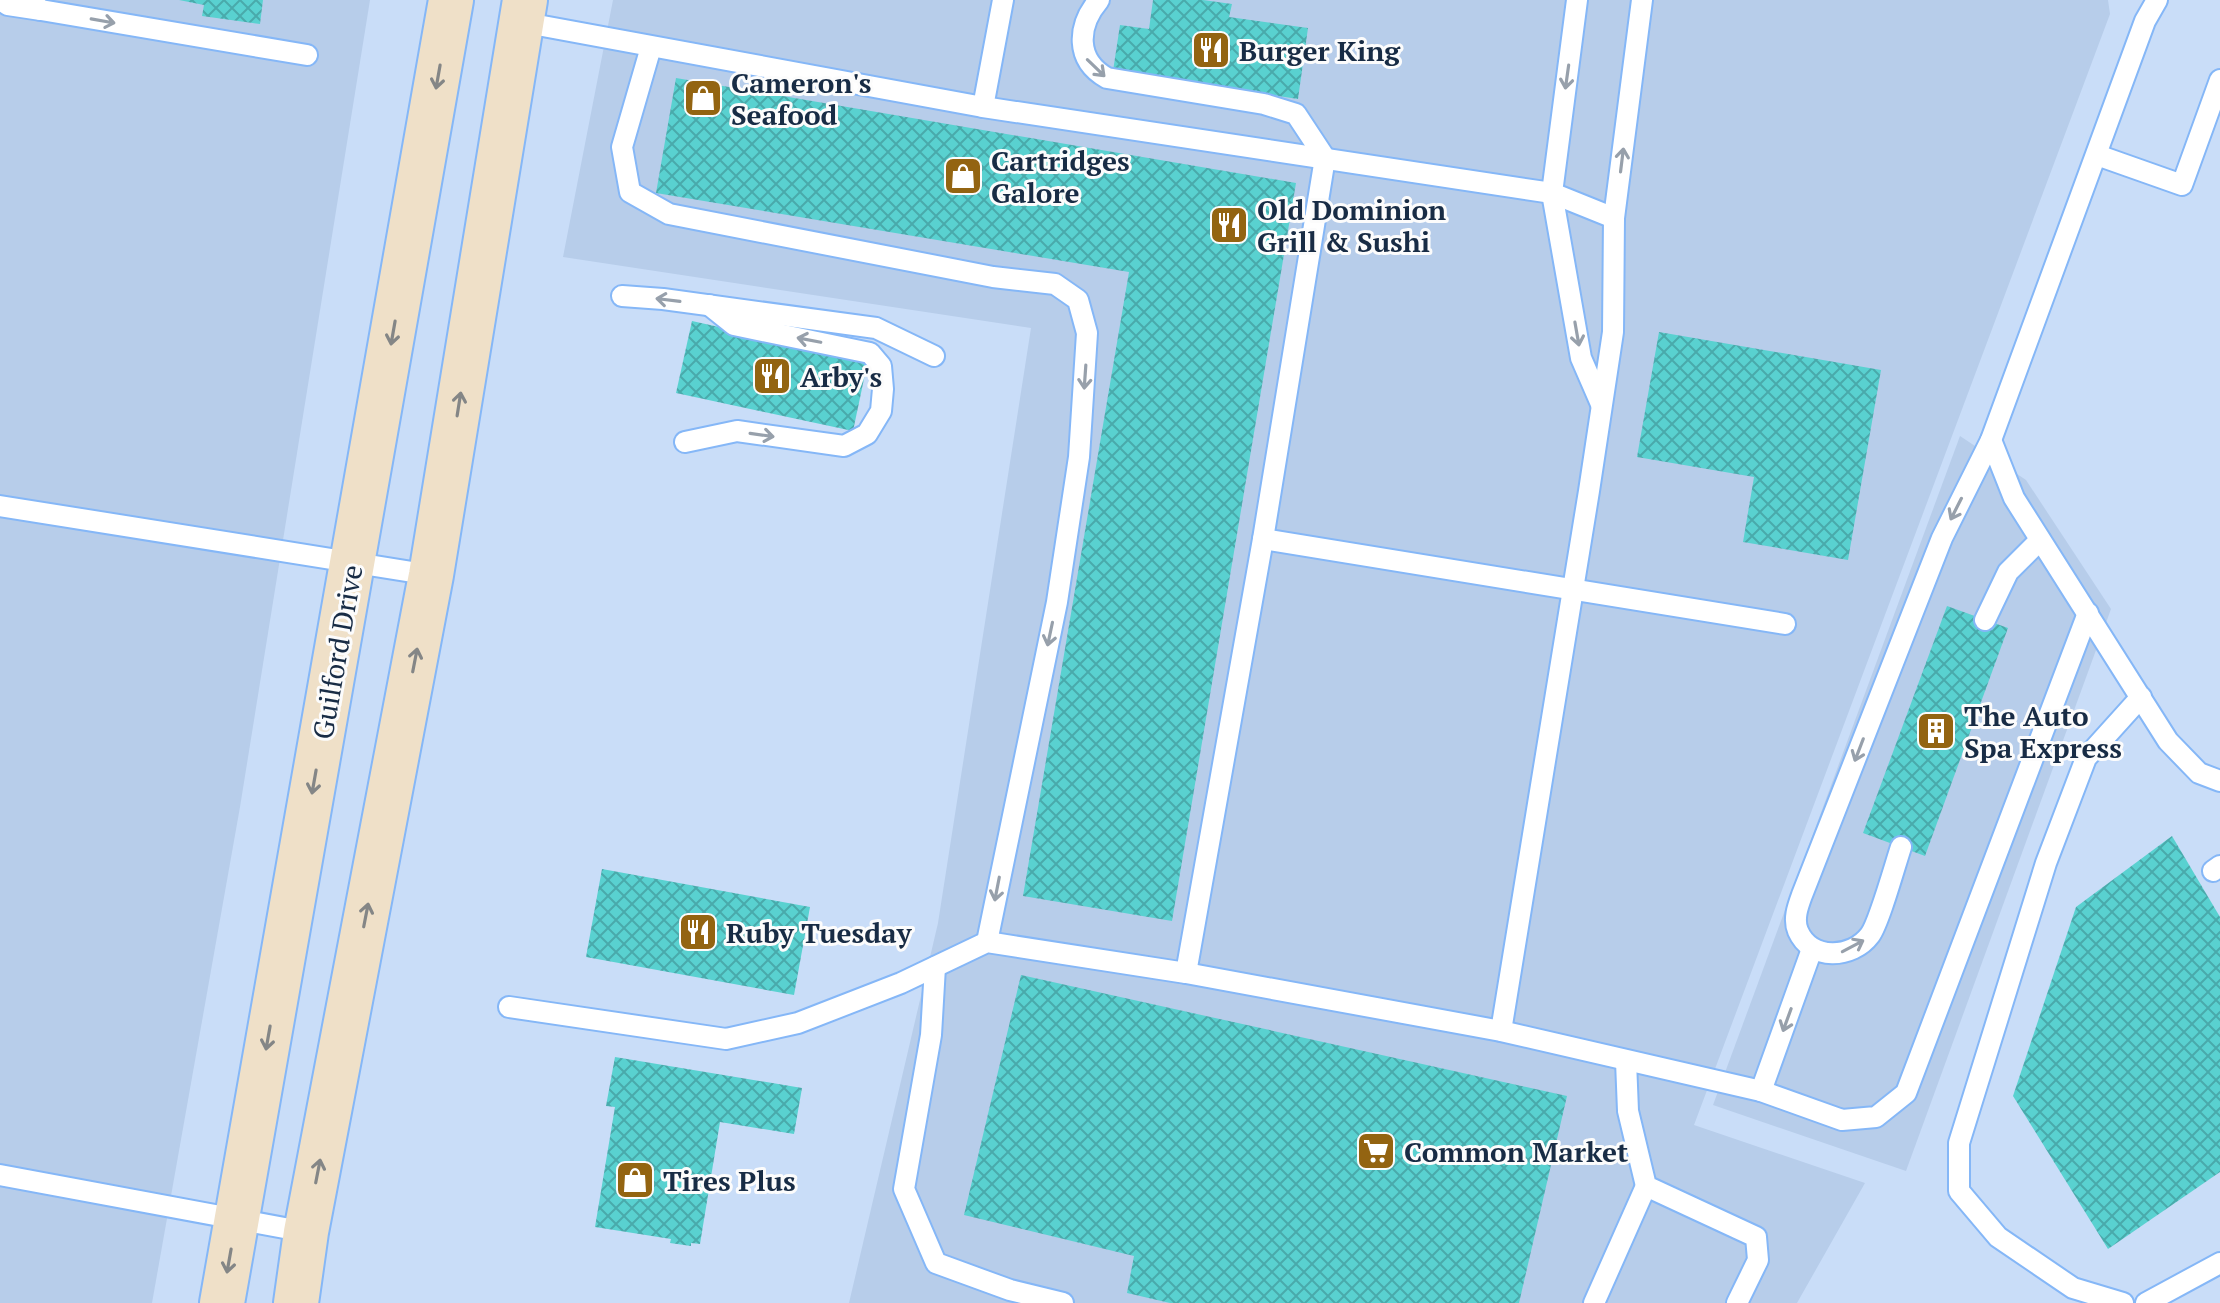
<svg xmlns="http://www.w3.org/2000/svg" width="2220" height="1303" font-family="'PT Serif',serif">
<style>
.built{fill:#b7cdea}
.building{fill:url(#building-cross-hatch)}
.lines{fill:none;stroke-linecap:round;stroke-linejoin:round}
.lane-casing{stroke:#85b7f7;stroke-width:24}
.secondary-casing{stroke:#85b7f7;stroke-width:48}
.lane{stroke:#fff;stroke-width:20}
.secondary{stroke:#efe0c8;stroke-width:44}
.oneway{stroke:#97a0ab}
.oneway2{stroke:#848686}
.labels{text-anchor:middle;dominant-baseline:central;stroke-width:6;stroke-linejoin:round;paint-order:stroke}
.poi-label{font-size:28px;font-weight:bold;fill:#182c45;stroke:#fcfcfc;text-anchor:start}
.street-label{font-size:28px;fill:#182c45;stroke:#fcfcfc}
</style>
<defs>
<pattern id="building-cross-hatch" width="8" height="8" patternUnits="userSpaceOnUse" patternTransform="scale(2)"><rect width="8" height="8" fill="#59d1d0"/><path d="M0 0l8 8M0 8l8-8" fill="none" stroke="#49aaab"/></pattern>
</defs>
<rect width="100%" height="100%" fill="#c9ddf8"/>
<g class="built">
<path d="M0,0H370L240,807L152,1303H0Z"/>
<path d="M613,0H2108L2110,14L1694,1125L1865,1183L1797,1303H849L938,923L1031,328L563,257Z"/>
<path d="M1960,436L2026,480L2111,609L1906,1171L1713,1105Z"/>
</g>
<g class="building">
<path d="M179,0H263L260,24L202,16L204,5Z"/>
<path d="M1153,0H1203L1232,4L1229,17L1308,28L1298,99L1113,71L1120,25L1149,29Z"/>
<path d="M676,78L1296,183L1172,921L1023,896L1129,272L656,193Z"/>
<path d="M692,321L868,360L853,431L676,393Z"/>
<path d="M1659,332L1881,370L1848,560L1743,542L1754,477L1637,457Z"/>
<path d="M1947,606L2008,628L1925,856L1863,833Z"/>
<path d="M2172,836L2220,917V1172L2108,1249L2013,1096L2076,907Z"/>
<path d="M602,869L810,907L794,995L586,957Z"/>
<path d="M1021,975L1567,1096L1519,1303H1170L1127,1293L1134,1256L964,1215Z"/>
<path d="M615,1057L802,1088L794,1134L720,1122L700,1244L691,1243V1246L670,1243L671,1239L595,1227L615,1107L606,1106Z"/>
</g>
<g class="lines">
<g class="lane-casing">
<g id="lane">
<path d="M0,0L8,5L41,10"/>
<path d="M29,0L41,10L307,55"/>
<path d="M1099,0C1077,26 1075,60 1107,78L1264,104L1296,114L1325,158L1263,539L1186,973"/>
<path d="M1577,0L1552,193L1581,358L1601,404"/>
<path d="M521,22L983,107L1552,193L1614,218"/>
<path d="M651,47L622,147L630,192L669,214L993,277L1055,284L1078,300L1087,333L1079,457L1057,602L987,942"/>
<path d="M983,107L1003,0"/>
<path d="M2097,155L2182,185L2220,80"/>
<path d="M622,296L663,299L876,328L934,356"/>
<path d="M1991,440L2014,498L2168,741L2199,773L2220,781"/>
<path d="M685,442L737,431L844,446L867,434L881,411L883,389L881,366L870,353L734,325L709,305"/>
<path d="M0,506L431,575"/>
<path d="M1263,539L1785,624"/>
<path d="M1985,620L2008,572L2040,540"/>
<path d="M1901,847C1895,865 1879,923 1870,935C1852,959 1811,961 1798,931C1793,919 1798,906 1802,895L1942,538L1991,440L2145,21L2157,0"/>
<path d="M2213,871L2220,866"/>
<path d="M935,967L931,1035L904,1189L936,1263L1010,1290L1063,1303"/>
<path d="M509,1007L726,1039L798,1023L901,983L987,942L1186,973L1501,1031L1761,1091L1842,1120L1876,1117L1906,1093L2088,613"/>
<path d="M1501,1031L1589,491L1613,332L1614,218L1642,0"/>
<path d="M1626,1061L1628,1111L1646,1186L1756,1237L1758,1260L1737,1303"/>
<path d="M1761,1091L1812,949"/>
<path d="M0,1175L306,1232"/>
<path d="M1594,1303L1646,1186"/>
<path d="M2123,1303L2073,1288L1998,1237L1959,1191V1143L2046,863L2086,758L2141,697"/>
<path d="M2146,1303L2220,1263"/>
</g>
</g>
<g class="secondary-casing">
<g id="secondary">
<path d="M222,1303L451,0"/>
<path d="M296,1303L306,1232L431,575L525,0"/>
</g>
</g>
<use href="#lane" class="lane"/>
<use href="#secondary" class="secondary"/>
</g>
<defs><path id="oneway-shaft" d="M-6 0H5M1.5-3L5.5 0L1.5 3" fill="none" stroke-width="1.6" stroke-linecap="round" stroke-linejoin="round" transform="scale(2)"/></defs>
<g class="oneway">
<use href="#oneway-shaft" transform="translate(103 21) rotate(10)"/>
<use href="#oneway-shaft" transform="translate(1096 68) rotate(44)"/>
<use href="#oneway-shaft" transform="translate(1567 77) rotate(98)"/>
<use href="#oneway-shaft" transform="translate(1622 160) rotate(-83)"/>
<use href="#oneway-shaft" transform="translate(668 300) rotate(-173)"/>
<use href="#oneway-shaft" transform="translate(1577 334) rotate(80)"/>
<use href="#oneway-shaft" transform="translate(809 340) rotate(-169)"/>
<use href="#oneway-shaft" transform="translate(1085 377) rotate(94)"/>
<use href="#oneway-shaft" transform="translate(762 435) rotate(8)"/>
<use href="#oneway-shaft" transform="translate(1956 509) rotate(117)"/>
<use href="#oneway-shaft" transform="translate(1050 634) rotate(102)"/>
<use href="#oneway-shaft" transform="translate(1859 750) rotate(111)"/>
<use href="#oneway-shaft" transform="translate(997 889) rotate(101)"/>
<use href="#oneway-shaft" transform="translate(1853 946) rotate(-28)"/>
<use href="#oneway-shaft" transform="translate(1787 1020) rotate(110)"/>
</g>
<g class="oneway2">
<use href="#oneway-shaft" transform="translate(438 77) rotate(100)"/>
<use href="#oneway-shaft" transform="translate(393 333) rotate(100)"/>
<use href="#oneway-shaft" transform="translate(459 404) rotate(-81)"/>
<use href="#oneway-shaft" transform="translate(415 660) rotate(-79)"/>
<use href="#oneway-shaft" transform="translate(314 782) rotate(100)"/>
<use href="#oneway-shaft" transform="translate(366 915) rotate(-79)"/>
<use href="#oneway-shaft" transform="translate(268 1038) rotate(100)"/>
<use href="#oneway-shaft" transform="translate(318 1171) rotate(-79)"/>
<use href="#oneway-shaft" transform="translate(229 1261) rotate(100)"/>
</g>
<defs>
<g id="restaurant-square" transform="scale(2)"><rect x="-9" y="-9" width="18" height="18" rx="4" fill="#936411" stroke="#fcfcfc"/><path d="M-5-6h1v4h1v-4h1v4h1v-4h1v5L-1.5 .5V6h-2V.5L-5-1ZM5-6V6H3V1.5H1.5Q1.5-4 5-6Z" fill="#fff"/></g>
<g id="shop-square" transform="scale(2)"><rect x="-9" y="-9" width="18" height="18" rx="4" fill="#936411" stroke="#fcfcfc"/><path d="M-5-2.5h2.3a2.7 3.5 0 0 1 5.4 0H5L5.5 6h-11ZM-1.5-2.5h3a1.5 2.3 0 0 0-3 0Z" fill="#fff"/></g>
<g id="building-square" transform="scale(2)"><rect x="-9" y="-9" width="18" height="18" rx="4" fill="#936411" stroke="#fcfcfc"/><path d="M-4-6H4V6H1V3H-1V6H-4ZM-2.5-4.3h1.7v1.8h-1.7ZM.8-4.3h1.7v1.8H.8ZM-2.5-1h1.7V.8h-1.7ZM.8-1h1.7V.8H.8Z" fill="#fff"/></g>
<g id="supermarket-square" transform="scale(2)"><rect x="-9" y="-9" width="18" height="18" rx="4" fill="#936411" stroke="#fcfcfc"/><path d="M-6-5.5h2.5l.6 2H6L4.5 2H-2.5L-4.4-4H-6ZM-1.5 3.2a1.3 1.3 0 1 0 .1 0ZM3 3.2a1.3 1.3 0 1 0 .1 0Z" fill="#fff"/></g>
</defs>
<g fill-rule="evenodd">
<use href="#restaurant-square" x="1211" y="50"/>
<use href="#shop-square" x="703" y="98"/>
<use href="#shop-square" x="963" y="176"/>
<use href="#restaurant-square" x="1229" y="225"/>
<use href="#restaurant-square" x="772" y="376"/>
<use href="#building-square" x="1936" y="731"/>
<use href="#restaurant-square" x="698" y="932"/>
<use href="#supermarket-square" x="1376" y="1151"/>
<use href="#shop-square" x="635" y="1180"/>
</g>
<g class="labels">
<g class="poi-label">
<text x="1239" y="50">Burger King</text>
<text x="731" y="82">Cameron's<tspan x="731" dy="32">Seafood</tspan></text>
<text x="991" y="160">Cartridges<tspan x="991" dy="32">Galore</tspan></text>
<text x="1257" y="209">Old Dominion<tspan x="1257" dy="32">Grill &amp; Sushi</tspan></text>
<text x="800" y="376">Arby's</text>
<text x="1964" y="715">The Auto<tspan x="1964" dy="32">Spa Express</tspan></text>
<text x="726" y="932">Ruby Tuesday</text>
<text x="1404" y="1151">Common Market</text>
<text x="663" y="1180">Tires Plus</text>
</g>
<g class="street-label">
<text transform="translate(337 652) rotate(-80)">Guilford Drive</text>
</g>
</g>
</svg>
